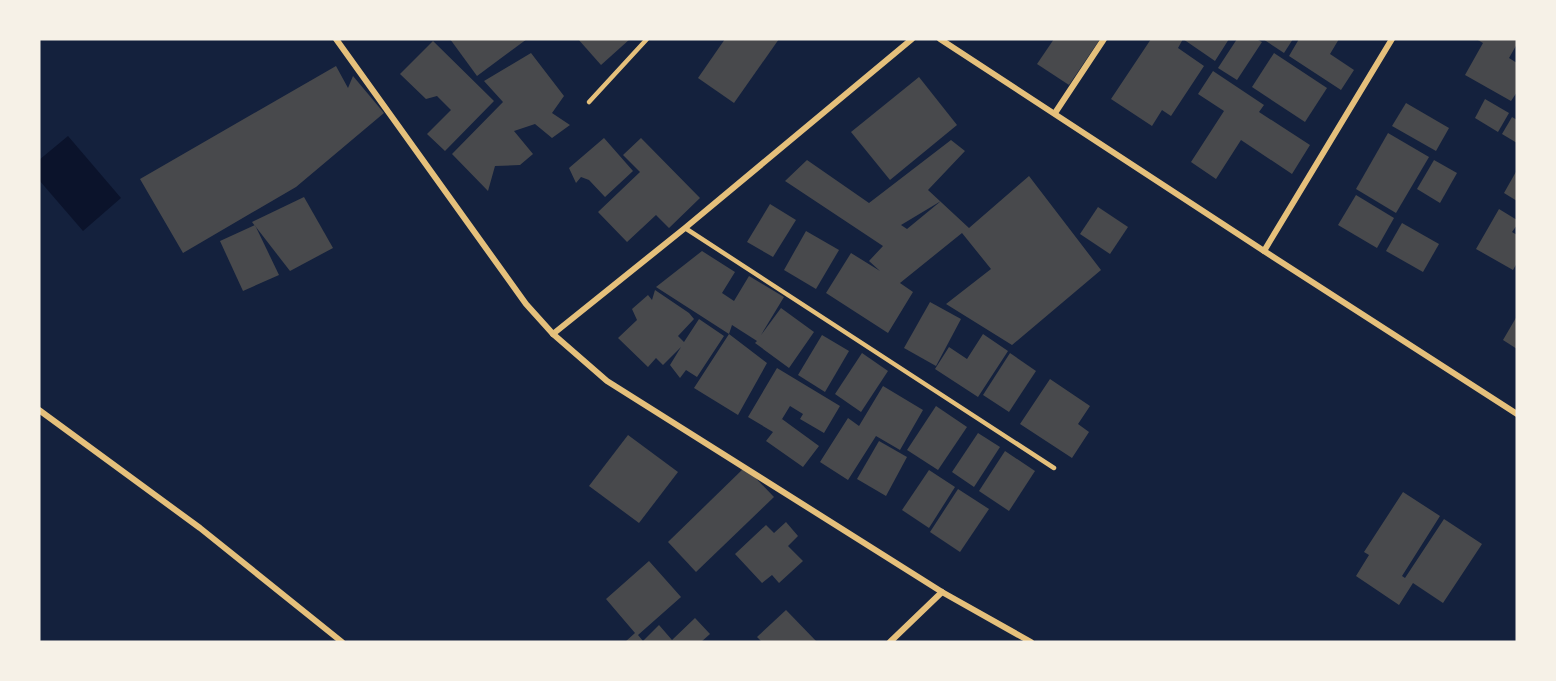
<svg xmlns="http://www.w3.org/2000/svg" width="1556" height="681" font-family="Cabin,sans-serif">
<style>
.water{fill:#0b132b}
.building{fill:#48494c;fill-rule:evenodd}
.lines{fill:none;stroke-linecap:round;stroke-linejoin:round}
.service{stroke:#e5c07b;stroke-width:4.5}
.minor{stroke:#e5c07b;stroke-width:6}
</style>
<rect width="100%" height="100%" fill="#14213d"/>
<path class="water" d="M68,136L121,198L83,231L39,180V160Z"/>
<g class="building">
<path d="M450,39H527L477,76Z"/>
<path d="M578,39H630L601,65Z"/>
<path d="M725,39H779L734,103L698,78Z"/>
<path d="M1054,39H1100L1069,85L1037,64Z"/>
<path d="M1151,39H1229L1215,61L1183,39L1178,48L1204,66L1171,116L1162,110L1152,126L1111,99Z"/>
<path d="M1237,39H1256L1262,42L1237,80L1218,68Z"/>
<path d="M1263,39H1293L1284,53Z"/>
<path d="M1299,39H1339L1330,54L1354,70L1341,90L1289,56Z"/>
<path d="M1476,39H1517V44L1509,58L1517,63V92L1511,101L1465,75L1483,43Z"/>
<path d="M433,41L494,101L445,151L427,134L451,110L437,96L426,99L400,74Z"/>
<path d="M531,53L564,96L552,113L570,125L552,138L535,124L514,131L533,154L520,165L495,166L488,191L452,154L503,102L484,81Z"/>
<path d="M1274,53L1327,88L1305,122L1252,87Z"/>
<path d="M336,66L348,88L353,76L384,113L296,187L183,253L140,179Z"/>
<path d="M1213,71L1264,105L1259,112L1310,145L1292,174L1241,140L1216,179L1191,162L1224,111L1198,94Z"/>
<path d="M919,77L957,125L890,180L851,132Z"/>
<path d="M1485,99L1509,113L1498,132L1475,118Z"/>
<path d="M1406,103L1449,128L1436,151L1392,126Z"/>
<path d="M1512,117L1517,120V143L1502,134Z"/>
<path d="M1388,133L1429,157L1396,213L1356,189Z"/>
<path d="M604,138L633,171L605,197L589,180L581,177L576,183L569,168Z"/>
<path d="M641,138L700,198L669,228L656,215L627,242L598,212L640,172L623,155Z"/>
<path d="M951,140L965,151L928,190L969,228L1029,176L1101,270L1012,345L946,304L991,269L962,233L900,283L913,292L888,333L826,293L851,253L880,271L869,261L883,246L785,181L807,160L869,203ZM941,201L907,229L901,225Z"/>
<path d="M1434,160L1457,173L1440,203L1417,189Z"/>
<path d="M1517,170V201L1504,193Z"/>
<path d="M1356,195L1394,218L1377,248L1338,225Z"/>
<path d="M304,197L333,248L290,271L252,222Z"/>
<path d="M770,204L796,220L773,257L747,242Z"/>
<path d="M1098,207L1128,227L1110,254L1080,234Z"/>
<path d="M1499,209L1517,220V225L1512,232L1517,235V263L1513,270L1476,249Z"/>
<path d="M1402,223L1439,244L1423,272L1386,251Z"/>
<path d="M255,225L279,275L243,291L220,241Z"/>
<path d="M806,231L839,250L816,289L784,270Z"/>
<path d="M702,251L735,272L722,293L734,301L749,276L784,297L761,335L781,308L814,332L789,368L755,343L757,341L732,325L729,334L767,363L738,415L694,388L729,334L656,287Z"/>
<path d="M655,290L689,313L694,319L678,336L684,342L699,319L724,336L697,377L686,370L680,378L670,365L681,347L663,365L656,358L648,367L618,338L637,320L632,309L648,295L652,300Z"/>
<path d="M930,302L961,319L936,366L904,348Z"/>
<path d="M1517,316V349L1503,340Z"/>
<path d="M983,334L1008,351L978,397L935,369L949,347L967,359Z"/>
<path d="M822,335L849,351L825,392L798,375Z"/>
<path d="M862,353L888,371L861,412L835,394Z"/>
<path d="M1010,353L1036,371L1009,412L983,395Z"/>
<path d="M777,368L840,406L824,433L800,419L803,414L790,406L779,424L782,419L819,446L803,467L766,441L773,432L748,417Z"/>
<path d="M1050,379L1090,406L1078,424L1089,432L1072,458L1020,424Z"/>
<path d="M883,386L923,410L900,450L876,436L848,480L820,462L848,418L859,426Z"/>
<path d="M936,406L967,427L938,470L907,450Z"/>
<path d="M978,433L1000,447L974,487L952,472Z"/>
<path d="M628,435L678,472L639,523L589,486Z"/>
<path d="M879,441L907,457L886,496L857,479Z"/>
<path d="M1005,451L1035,471L1009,511L979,491Z"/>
<path d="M745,467L774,497L696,572L668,542Z"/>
<path d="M929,470L955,487L929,528L902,510Z"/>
<path d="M958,489L989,509L960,552L930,532Z"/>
<path d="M1403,492L1440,516L1402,576L1405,578L1444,519L1482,544L1443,603L1413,583L1399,605L1356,576L1369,555L1364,552Z"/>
<path d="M786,522L798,536L788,546L803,561L779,583L772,575L762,583L735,554L766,525L774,533Z"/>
<path d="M649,561L681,597L638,635L643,641L659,625L672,640L695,618L710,634L701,642H625L635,633L606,599Z"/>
<path d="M786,610L817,642H762L757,637Z"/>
</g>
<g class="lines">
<g class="service">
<path d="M589,102L647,39"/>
<path d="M685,228L1054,468"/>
</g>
<g class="minor">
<path d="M336,39L526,304L553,334L607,381L942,592L1031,642"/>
<path d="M940,39L1264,251L1517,414"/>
<path d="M1055,113L1104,39"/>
<path d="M1264,251L1392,39"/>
<path d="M553,334L685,228L912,39"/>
<path d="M39,410L200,528L342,642"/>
<path d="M890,642L942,592"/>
</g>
</g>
<rect width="1556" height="681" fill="none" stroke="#f6f1e7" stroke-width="81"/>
</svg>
